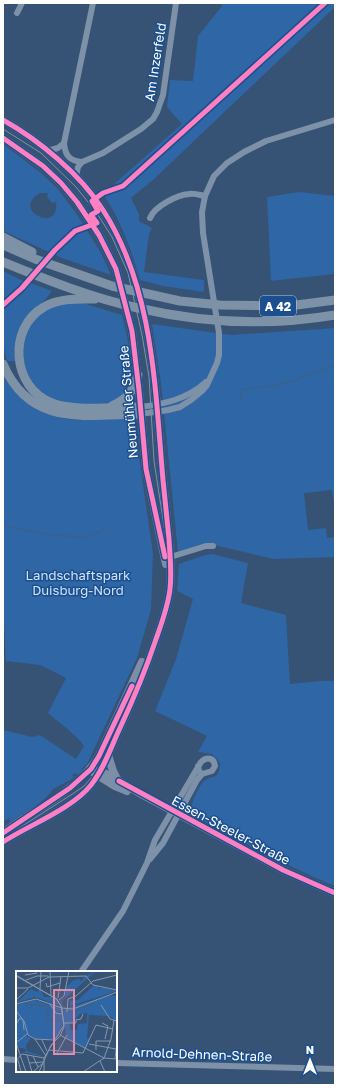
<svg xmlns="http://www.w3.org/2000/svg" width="338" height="1088" font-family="'Golos Text',sans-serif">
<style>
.green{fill:#2f66a5;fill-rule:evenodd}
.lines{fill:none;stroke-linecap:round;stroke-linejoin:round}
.stream{stroke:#3b618d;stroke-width:1.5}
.minor{stroke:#7d92a8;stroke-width:6}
.major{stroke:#7d8ea7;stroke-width:8}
.highway{stroke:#7e92a7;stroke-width:9}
.tram{stroke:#7e92a7;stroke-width:1}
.cycleway-casing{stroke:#1b4f8f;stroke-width:8}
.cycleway{stroke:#ff80c0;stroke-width:5}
.labels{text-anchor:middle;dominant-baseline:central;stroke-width:3;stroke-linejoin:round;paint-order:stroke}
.shield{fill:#1b4f8f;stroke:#bbcadd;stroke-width:1}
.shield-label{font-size:12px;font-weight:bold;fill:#fff}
.street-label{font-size:13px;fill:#fff;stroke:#1b4f8f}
.park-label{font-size:13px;fill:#cfe3fa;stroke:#1b4f8f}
.inset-river{fill:none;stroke:#3b618d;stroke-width:2}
.inset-road{fill:none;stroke:#8697ac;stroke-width:1}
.view{fill:#e08cad;fill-opacity:0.15;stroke:#e08cad;stroke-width:2}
.inset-edge{fill:none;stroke:#fff;stroke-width:2}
</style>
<rect width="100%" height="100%" fill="#365274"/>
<g class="green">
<path d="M222,3H335V7L153,180L131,198L139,214V221L152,228L149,234L144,272L204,280V292L163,286L140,280C131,249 120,217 100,190L112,186L182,124L167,107L170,80L193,81L198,36L222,6Z"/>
<path d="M3,144L41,173L58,189L78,216L101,253L111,275L62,258L3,231ZM40,193H48L47,197L52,203L56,202C60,235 10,210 40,193Z"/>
<path d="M299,192L335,196V274L271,281L267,197Z"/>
<path d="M3,271L25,282L3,303Z"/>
<path d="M28,282L52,291C31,319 13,321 15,361H7L3,345V308Z"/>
<path d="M76,303L86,304L122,315C125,328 133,359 131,372C130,380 122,388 126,396C120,398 115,401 109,403C92,406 67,407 51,398C15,379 13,325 52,307C60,304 68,303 76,303Z"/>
<path d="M152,324L231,335L335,328V511L332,490L304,493L308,530L326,528L327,538L335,537V557L274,559L209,544L178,552L161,383Z"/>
<path d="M3,373C14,399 41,416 68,419C87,422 108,418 127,418V420L133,425L135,429L153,554L151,610L137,658L87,764L81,769L83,770L78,775L75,773L72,775L74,777L72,779L53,789C44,803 25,812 10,822L9,818L3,822V730L32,737L40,735L76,759L84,746C75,733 60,724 48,713L66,678L40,665L6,661L4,625H3Z"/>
<path d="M212,554L248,563L241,603L286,615L290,684L319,681H335V886C286,866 241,840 194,816C188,805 196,793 202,783C211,773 219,783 220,763L212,754L198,752L207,736L155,711L176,659L193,599L177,591L179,564L205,555Z"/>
</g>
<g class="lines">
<g class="stream">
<path d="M241,400L242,390L278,385L298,379L335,364"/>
<path d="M3,526L45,534L85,538L109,527"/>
</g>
<g class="minor">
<path d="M17,13L22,3"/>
<path d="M47,151L58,148L64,143"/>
<path d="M82,162C70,161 65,156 64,143L93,3"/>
<path d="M76,177L78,167L82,162L103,153L141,129L153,119L157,112L163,95L176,3"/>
<path d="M150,218C155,206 177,195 189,194C194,193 200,195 205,196"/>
<path d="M140,407C164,404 188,399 206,382"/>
<path d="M140,414L168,410L180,407L191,400L202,391L207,385L217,363L219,355V333L203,233L202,212L205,196L214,176L227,163L244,152L266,141L335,120"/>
<path d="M167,558L206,546H213"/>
<path d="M150,859L163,843L197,780L202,774"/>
<path d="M81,972L123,911L147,863L155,840L201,762C207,756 214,758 215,766L212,771L202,774L199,771L198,766"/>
<path d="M3,1059L17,1060"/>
<path d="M116,1063L335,1069"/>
</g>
<g class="major">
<path d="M3,120C39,140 81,175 103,210C154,289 155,390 163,480C165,499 167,519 169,539C170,556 172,573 170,589C168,607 161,625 155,642C145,672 133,700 120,728C111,747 104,769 91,785C72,809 29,825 3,842"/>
<path d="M3,138L43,166L61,183L77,202L99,235L116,269L132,331L139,390L146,469L166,564"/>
<path d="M108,755L113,771L117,779"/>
<path d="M95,770L109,775L143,795L283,870L335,893"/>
<path d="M94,773L115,786L127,791"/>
<path d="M3,833C34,809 78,791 99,756L142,662"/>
</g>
<g class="highway">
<path d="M3,237L32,252"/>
<path d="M3,245L35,259L112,286L180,301L220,305L289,306L335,300"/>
<path d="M3,262C47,280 92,298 138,308C202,323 270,326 335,315"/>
<path d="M95,299C78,299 59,298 44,307C7,328 12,388 52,403C74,412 116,407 140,407"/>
<path d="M3,364C30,427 84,415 140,414"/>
<path d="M112,406C129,398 132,392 138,375"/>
</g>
<path class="tram" d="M3,129L41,153L76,187L96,212L112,237L128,273L142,335L149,377L154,461L169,558L170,580L166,602L157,633L144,670L107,754L98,770L84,786L74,793L16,830L3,840"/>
<g class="cycleway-casing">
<g id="cycleway">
<path d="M3,120C39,140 81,175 103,210C154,289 155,390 163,480C165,499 167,519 169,539C170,556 172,573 170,589C168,607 161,625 155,642C145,672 133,700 120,728C111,747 104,769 91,785C72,809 29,825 3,842"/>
<path d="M3,138L43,166L61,183L77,202L99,235L116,269L132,331L139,390L146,469L165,557"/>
<path d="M3,305L22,288L55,250L75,231L97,223L91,215L98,211L92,201L103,193L123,186L325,3"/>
<path d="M119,781L283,870L335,893"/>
<path d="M3,833L70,788L91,769L99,756L132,686"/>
</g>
</g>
<use href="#cycleway" class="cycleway"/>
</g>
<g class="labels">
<rect class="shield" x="260" y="296" width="36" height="20" rx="3"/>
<g class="shield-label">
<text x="278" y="306">A 42</text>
</g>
<g class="street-label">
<text transform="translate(155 62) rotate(-81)">Am Inzerfeld</text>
<text transform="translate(128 402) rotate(-95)">Neumühler Straße</text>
<text transform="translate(231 830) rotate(28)">Essen-Steeler-Straße</text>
<text transform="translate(202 1054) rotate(2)">Arnold-Dehnen-Straße</text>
</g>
<g class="park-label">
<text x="78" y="575">Landschaftspark<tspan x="78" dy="15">Duisburg-Nord</tspan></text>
</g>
</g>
<g transform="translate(16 971)">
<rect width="101" height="101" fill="#365274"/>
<path d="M80,0L46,30L47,35L50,36L46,35L44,30L49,26L50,16L58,9L64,8L65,11L69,5ZM78,14L82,15L83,19L85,16L101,20L54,35V30L62,29ZM15,18L21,21L24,18L28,26H36L45,35L19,26L0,32ZM95,24L101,25V50L92,45L73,44L71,67L74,68L70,77L50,67L47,38ZM71,42V52L62,53L61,59H55L53,52H59L56,48L59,49L64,43ZM19,29L45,37L46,41L38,40L46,44L47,52L43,64L39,68H19L11,63L9,64L15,67L10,74L11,80L29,86L5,81H9L10,78L0,76V34Z" fill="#2f66a5" fill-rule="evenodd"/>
<path class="inset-river" d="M9,33L32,35L31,48L45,50M52,42L78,32"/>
<path class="inset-road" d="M34,0L35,24M0,4L40,28L45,35L48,54L28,87V101M9,4L21,2M0,5L41,28L46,37L48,56L44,65L35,74L23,101M32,6L70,5L77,14L101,19M10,9L21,5H32M30,12L31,16L44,12M0,17H12L33,6M24,18L25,0M42,27L45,5M0,29L12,18M43,29L48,25L53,0M0,33L20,28L46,37L57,38L101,21M34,33L40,42L46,43M85,34L94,48L101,50M0,40L8,50L12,64L19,68L38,69M51,41L52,28L60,25L77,10L101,4M1,52L4,47L7,49L8,59M48,52H60V49L65,48L67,43M86,52L92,55L89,68M44,64L88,87M19,68L30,85M26,69L31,80M0,72L10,101M0,72L11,63M73,73L100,78M33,79L67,82L80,54L97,58M80,79V70H95M41,82L51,64M11,84L16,101M17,85L22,96M87,87L101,88M99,88L101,71M2,89L5,101M0,90L6,83L28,87M84,90L89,101M13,92L27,91M17,101L27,92M67,101L88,87L95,68L98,49"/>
<path class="view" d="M38,19H58V83H38Z"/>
<rect width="101" height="101" class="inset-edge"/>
</g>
<rect width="338" height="1088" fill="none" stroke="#ffffff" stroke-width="8"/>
<g transform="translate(310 1060)" stroke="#1b4f8f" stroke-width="3" paint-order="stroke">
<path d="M0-3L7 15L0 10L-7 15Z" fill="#ffffff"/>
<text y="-6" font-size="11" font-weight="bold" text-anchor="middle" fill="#ffffff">N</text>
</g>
</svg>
